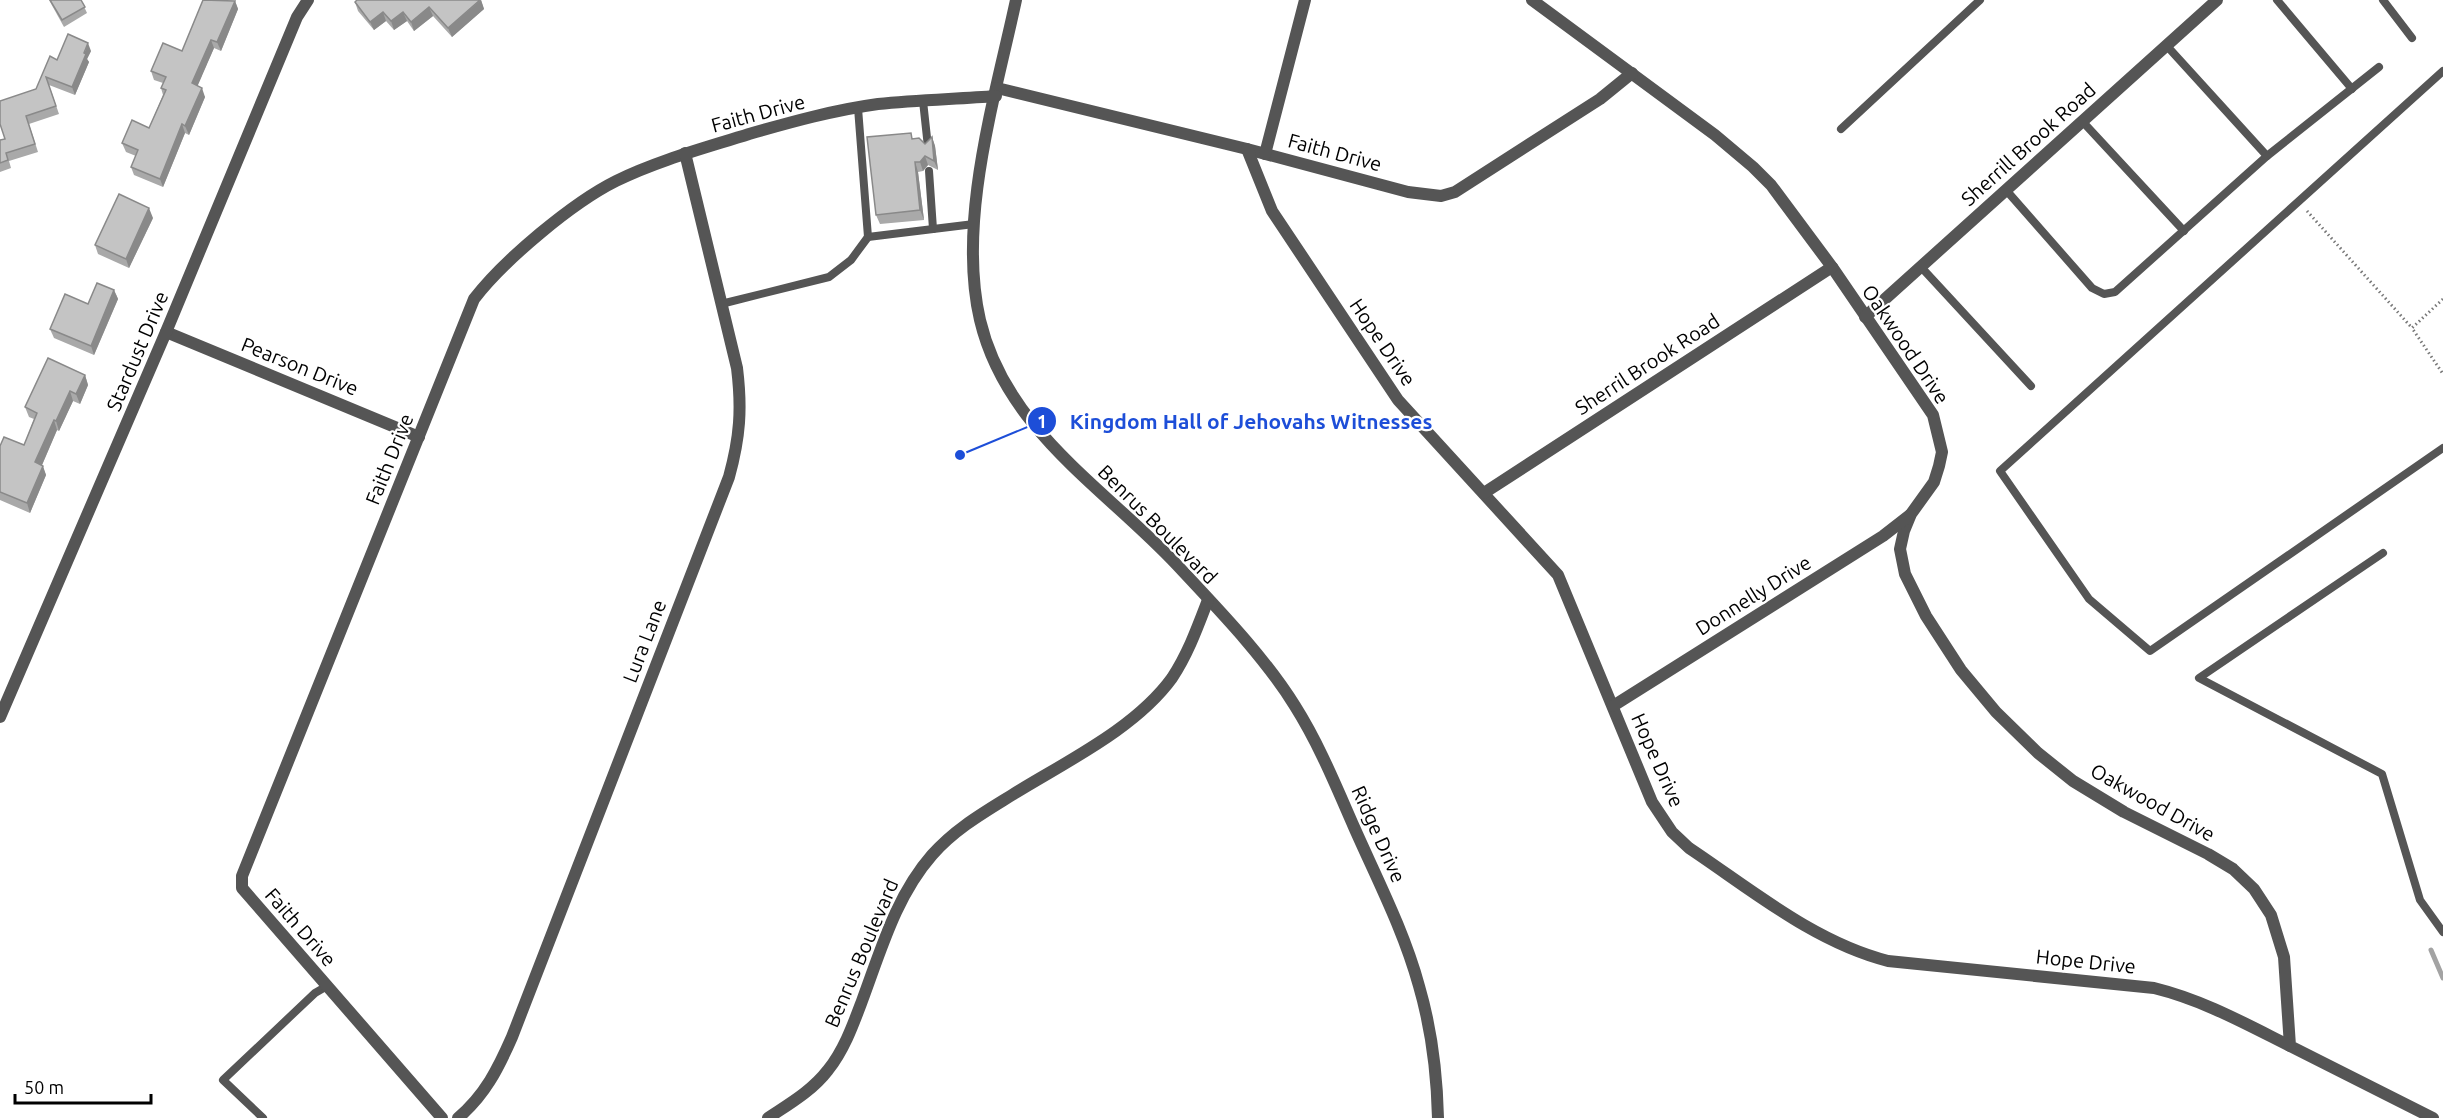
<svg xmlns="http://www.w3.org/2000/svg" width="2443" height="1118" font-family="Ubuntu,sans-serif">
<style>
.lines{fill:none;stroke-linecap:round;stroke-linejoin:round}
.stream{stroke:#a3a3a3;stroke-width:5}
.path{stroke:#777;stroke-width:3;stroke-dasharray:1.5 3;stroke-linecap:butt}
.service{stroke:#555;stroke-width:8}
.minor{stroke:#555;stroke-width:12}
.wall{fill:#a9a9a9}
.shaded-wall{fill:#898989}
.building{fill:#c4c4c4;stroke:#898989;stroke-width:1.5}
.labels{text-anchor:middle;dominant-baseline:central;stroke-width:4.5;stroke-linejoin:round;paint-order:stroke}
.street-label{font-size:20px;fill:#000;stroke:#fff}
.leader{fill:none;stroke:#1d4ed8;stroke-width:2}
.callout-dot{fill:#1d4ed8;stroke:#fff;stroke-width:2}
.mark-label{font-size:18px;text-anchor:middle;font-weight:bold;fill:#fff}
.callout-label{font-size:21px;text-anchor:middle;font-weight:bold;fill:#1d4ed8;stroke:#fff;stroke-width:4.5;stroke-linejoin:round;paint-order:stroke}
</style>
<rect width="100%" height="100%" fill="#fff"/>
<g class="lines">
<path class="stream" d="M2431,950L2443,978"/>
<g class="path">
<path d="M2307,211L2412,328"/>
<path d="M2443,299L2412,328L2443,374"/>
</g>
<g class="service">
<path d="M2277,0L2352,89"/>
<path d="M2383,0L2412,38"/>
<path d="M2166,45L2267,156L2379,67"/>
<path d="M2443,71L2000,471L2089,599L2150,651L2443,448"/>
<path d="M923,101L928,147"/>
<path d="M858,108L868,237"/>
<path d="M2082,121L2184,231"/>
<path d="M1841,129L1980,0"/>
<path d="M929,171L933,229"/>
<path d="M2006,190L2092,288L2104,294L2115,292L2267,156"/>
<path d="M1921,267L2031,386"/>
<path d="M721,304L829,277L851,260L868,237L974,224"/>
<path d="M2383,553L2199,678L2382,774L2420,900L2443,932"/>
<path d="M263,1118L223,1080L315,993L327,986"/>
</g>
<g class="minor">
<path d="M1016,0C995,98 957,221 980,320C1006,430 1105,488 1177,565C1217,608 1264,656 1295,706C1319,744 1336,786 1354,827C1377,879 1404,931 1419,986C1431,1027 1437,1075 1438,1118"/>
<path d="M1532,0L1715,135L1753,167L1771,185L1832,267L1933,415L1942,452L1939,466L1934,482L1911,514L1904,531L1900,549L1905,574L1926,616L1961,670L1996,712L2038,753L2073,781L2124,812L2208,854L2233,869L2254,889L2271,915L2284,957L2290,1046L2433,1118"/>
<path d="M997,88L1247,149L1408,192L1441,196L1455,192L1600,99L1632,73"/>
<path d="M1247,149L1272,211L1398,400L1558,575L1652,802L1672,832L1689,848C1752,890 1814,942 1888,961L2154,988C2203,1000 2246,1024 2290,1046"/>
<path d="M1265,154L1305,0"/>
<path d="M1865,317L2217,0"/>
<path d="M166,332L419,437"/>
<path d="M1484,493L1832,267"/>
<path d="M1613,706L1883,536L1910,515"/>
<path d="M0,717L166,332L297,17L308,0"/>
<path d="M442,1118L242,888V876L474,299C504,260 572,203 616,181C659,160 705,148 749,134C791,122 834,110 878,104C917,100 957,99 996,96"/>
<path d="M458,1118C485,1095 498,1069 512,1037L729,477C740,437 742,409 737,368L685,153"/>
<path d="M768,1118C789,1104 812,1091 828,1070C844,1050 853,1025 862,1001C881,950 896,896 932,855C955,829 983,813 1012,795C1065,762 1135,729 1172,678C1188,654 1198,626 1208,600"/>
</g>
</g>
<g class="wall">
<path d="M49,0H81L87,13L64,27Z"/>
<path d="M481,0L484,9L452,37L433,16L414,31L407,21L394,30L386,21L374,30L358,11L355,2Z"/>
<path d="M235,1L238,9L221,51L214,48L197,86L205,97L189,135L185,133L163,187L134,175L131,167L136,156L126,152L122,143L149,128L163,95L161,88L163,83L154,80L151,71L182,51Z"/>
<path d="M91,51L87,59L89,62L75,95L49,85L59,114L29,124L38,152L9,161L11,168L0,172V140L5,139L36,89L57,60Z"/>
<path d="M932,137L935,146L938,170L928,165L923,171L918,172L924,220L880,224L876,215L913,139L925,144Z"/>
<path d="M153,218L129,268L98,254L95,245Z"/>
<path d="M114,290L118,299L94,355L54,338L50,329L88,304Z"/>
<path d="M85,375L88,385L80,404L73,401L59,431L57,430L42,465L46,475L30,513L0,500V446L24,445L34,419L29,417L25,407Z"/>
</g>
<g class="shaded-wall">
<path d="M481,0L484,9L452,37L448,28Z"/>
<path d="M235,1L238,9L221,51L217,42Z"/>
<path d="M429,7L433,16L414,31L411,22Z"/>
<path d="M383,12L386,21L374,30L370,22Z"/>
<path d="M403,12L407,21L394,30L391,21Z"/>
<path d="M211,40L214,48L195,92L192,83Z"/>
<path d="M88,43L91,51L87,59L89,62L75,95L72,87Z"/>
<path d="M202,88L205,97L189,135L185,126Z"/>
<path d="M182,124L185,133L163,187L160,179Z"/>
<path d="M932,137L935,146L938,170L934,161Z"/>
<path d="M925,156L928,165L923,171L920,162Z"/>
<path d="M915,162L918,172L924,220L920,210Z"/>
<path d="M149,208L153,218L129,268L126,259Z"/>
<path d="M114,290L118,299L94,355L91,346Z"/>
<path d="M85,375L88,385L80,404L76,394Z"/>
<path d="M70,391L73,401L59,431L56,421Z"/>
<path d="M54,420L57,430L39,472L35,462Z"/>
<path d="M43,466L46,475L30,513L27,503Z"/>
</g>
<g class="building">
<path d="M50,0H81L85,7L62,20Z"/>
<path d="M203,0L235,1L217,42L211,40L192,83L202,88L185,126L182,124L160,179L131,167L138,150L122,143L132,120L149,128L166,90L161,88L166,77L151,71L163,43L182,51Z"/>
<path d="M357,0H480L448,28L429,7L411,22L403,12L391,21L383,12L370,22L355,2Z"/>
<path d="M68,34L88,43L84,53L86,54L72,87L46,77L56,106L26,116L35,144L6,153L8,160L0,163V140L5,139L0,124V101L36,89L50,56L57,60Z"/>
<path d="M911,133L912,139L919,138L925,144L932,137L934,161L925,156L920,162H915L920,210L876,215L867,137Z"/>
<path d="M119,194L149,208L126,259L95,245Z"/>
<path d="M97,283L114,290L91,346L50,329L65,294L88,304Z"/>
<path d="M48,358L85,375L76,394L70,391L56,421L54,420L35,462L43,466L27,503L0,492V446L4,437L24,445L37,413L25,407Z"/>
</g>
<g class="labels">
<g class="street-label">
<text transform="translate(758 113) rotate(-15)">Faith Drive</text>
<text transform="translate(2028 144) rotate(-42)">Sherrill Brook Road</text>
<text transform="translate(1335 152) rotate(15)">Faith Drive</text>
<text transform="translate(1383 342) rotate(56)">Hope Drive</text>
<text transform="translate(1906 344) rotate(56)">Oakwood Drive</text>
<text transform="translate(137 351) rotate(-67)">Stardust Drive</text>
<text transform="translate(1647 364) rotate(-33)">Sherril Brook Road</text>
<text transform="translate(300 366) rotate(22)">Pearson Drive</text>
<text transform="translate(389 459) rotate(-68)">Faith Drive</text>
<text transform="translate(1158 524) rotate(45)">Benrus Boulevard</text>
<text transform="translate(1753 595) rotate(-32)">Donnelly Drive</text>
<text transform="translate(644 641) rotate(-69)">Lura Lane</text>
<text transform="translate(1658 760) rotate(66)">Hope Drive</text>
<text transform="translate(2153 802) rotate(29)">Oakwood Drive</text>
<text transform="translate(1379 834) rotate(66)">Ridge Drive</text>
<text transform="translate(301 927) rotate(49)">Faith Drive</text>
<text transform="translate(861 953) rotate(-67)">Benrus Boulevard</text>
<text transform="translate(2086 961) rotate(6)">Hope Drive</text>
</g>
</g>
<path class="leader" d="M960 455L1042 421"/>
<g class="callout-dot">
<circle cx="960" cy="455" r="6"/>
<circle cx="1042" cy="421" r="15"/>
</g>
<g class="mark-label">
<text x="1042" y="428">1</text>
</g>
<g class="callout-label">
<text x="1251" y="429">Kingdom Hall of Jehovahs Witnesses</text>
</g>
<path d="M15 1094v9h136v-9" fill="none" stroke="#000000" stroke-width="3"/>
<text x="24" y="1094" font-size="18" fill="#000000" stroke="#ffffff" stroke-width="4.5" paint-order="stroke">50 m</text>
</svg>
